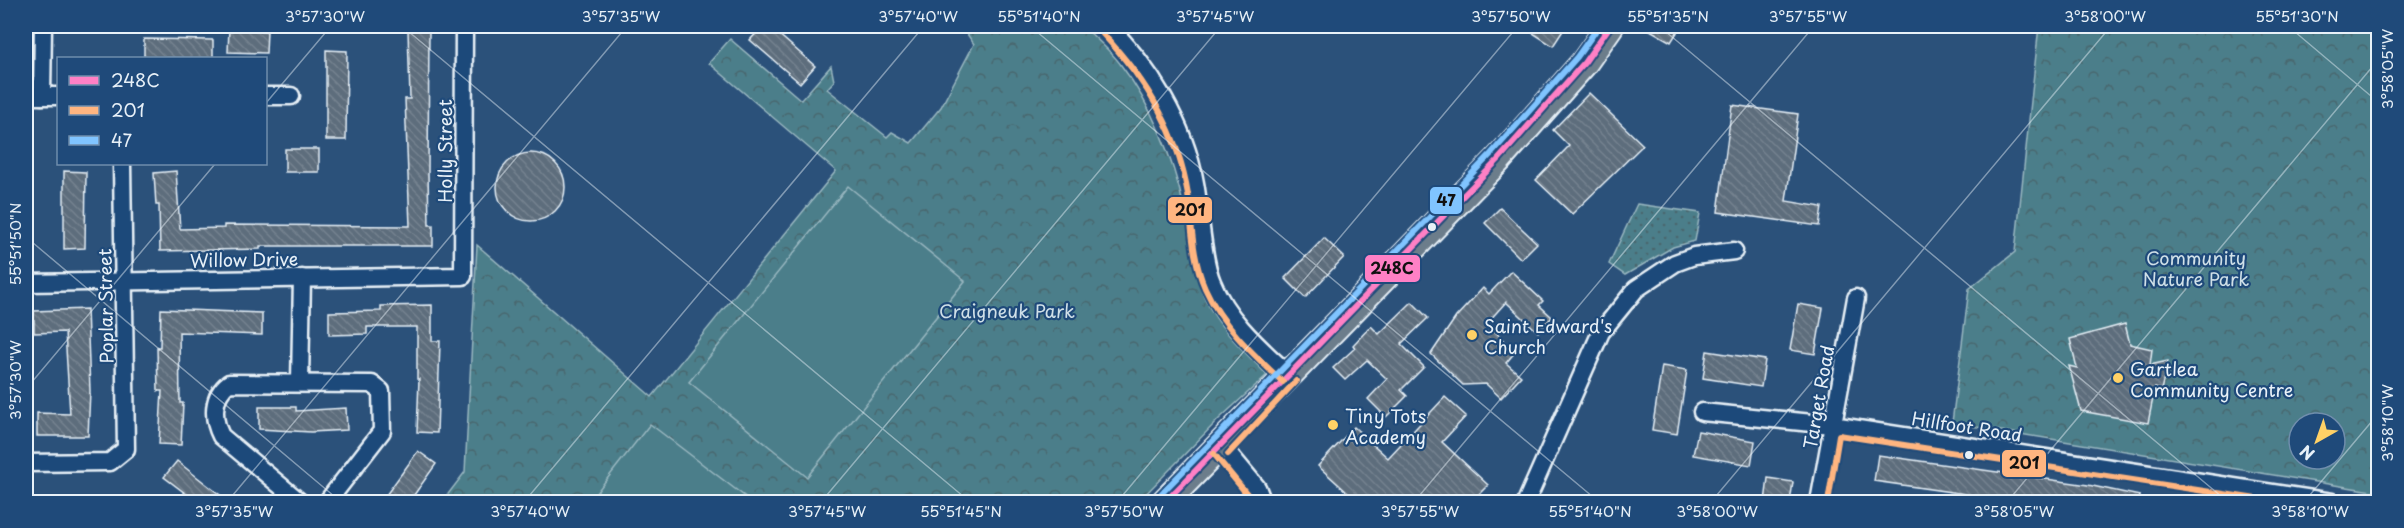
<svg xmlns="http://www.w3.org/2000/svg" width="2404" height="528" font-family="'Playpen Sans',sans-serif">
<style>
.grass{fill:url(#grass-dots);stroke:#9ab8c1;stroke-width:1.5}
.forest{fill:url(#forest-crowns);stroke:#9ab8c1;stroke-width:1.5;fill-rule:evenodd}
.pitch{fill:#4b7e8a;stroke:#9ab8c1;stroke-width:1.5}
.building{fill:url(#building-back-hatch);stroke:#e8f1f8;stroke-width:1.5}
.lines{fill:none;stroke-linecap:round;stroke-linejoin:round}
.minor-casing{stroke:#e8f1f8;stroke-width:21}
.tertiary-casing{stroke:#e8f1f8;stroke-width:26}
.primary-casing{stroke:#e8f1f8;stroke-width:30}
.minor{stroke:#1f4a7a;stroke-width:16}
.tertiary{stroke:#1f4a7a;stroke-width:21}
.primary{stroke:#6c7d8b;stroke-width:26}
.bus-1-casing{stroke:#1f4a7a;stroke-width:10}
.bus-2-casing{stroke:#1f4a7a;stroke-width:10}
.bus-3-casing{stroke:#1f4a7a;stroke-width:10}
.bus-1{stroke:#ff80c5;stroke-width:6}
.bus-2{stroke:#ffb580;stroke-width:6}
.bus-3{stroke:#80c4ff;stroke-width:6}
.ticks{fill:none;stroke:#e8f1f8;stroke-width:1.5;stroke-opacity:0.45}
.bus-dot{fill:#e8f1f8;stroke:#1f4a7a;stroke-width:2}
.poi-dot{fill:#ffd166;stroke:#1f4a7a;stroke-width:2}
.labels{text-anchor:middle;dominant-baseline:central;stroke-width:4.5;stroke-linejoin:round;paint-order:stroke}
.street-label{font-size:18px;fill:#e8f1f8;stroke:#1f4a7a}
.park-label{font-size:18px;fill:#d0e0e8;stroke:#1f4a7a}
.poi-label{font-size:18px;fill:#e8f1f8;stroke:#1f4a7a;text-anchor:start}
.line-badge{stroke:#1f4a7a;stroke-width:2}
.pale-badge-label{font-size:16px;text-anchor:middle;font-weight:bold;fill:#111}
.neatline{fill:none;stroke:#e8f1f8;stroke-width:2}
.ticks-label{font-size:15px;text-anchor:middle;fill:#e8f1f8}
</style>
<defs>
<pattern id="grass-dots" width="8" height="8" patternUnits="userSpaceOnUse" patternTransform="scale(1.5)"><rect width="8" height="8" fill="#4b7e8a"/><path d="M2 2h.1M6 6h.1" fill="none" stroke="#49666d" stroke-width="1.8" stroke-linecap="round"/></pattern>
<pattern id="forest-crowns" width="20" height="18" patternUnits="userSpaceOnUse" patternTransform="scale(1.5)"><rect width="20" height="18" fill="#4b7e8a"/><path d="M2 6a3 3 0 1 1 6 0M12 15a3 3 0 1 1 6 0" fill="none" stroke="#49666d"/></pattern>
<pattern id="building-back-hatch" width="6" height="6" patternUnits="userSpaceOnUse" patternTransform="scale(1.5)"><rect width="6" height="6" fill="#5d6d7c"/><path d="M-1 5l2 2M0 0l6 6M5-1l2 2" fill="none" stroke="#74828f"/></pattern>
</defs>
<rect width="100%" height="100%" fill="#2b517a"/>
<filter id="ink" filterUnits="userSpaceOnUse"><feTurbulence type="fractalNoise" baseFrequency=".0167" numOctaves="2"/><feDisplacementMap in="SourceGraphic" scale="12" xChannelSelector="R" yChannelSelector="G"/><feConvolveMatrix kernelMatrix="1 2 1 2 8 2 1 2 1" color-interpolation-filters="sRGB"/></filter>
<g filter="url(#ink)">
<path class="grass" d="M1637,204L1700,213L1695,241L1673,247L1625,275L1609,264Z"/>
<g class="forest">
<path d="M953,26H1083C1096,39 1111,51 1121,65C1152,106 1173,158 1184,208C1191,239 1192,272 1206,301C1221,331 1245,352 1267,375L1219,419L1138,502H442L465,472L477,245L652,397L836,171L709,63L730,39L801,100L831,66L834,81L827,89L887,137L892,132L911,143L941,107L974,44L965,31Z"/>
<path d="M2039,26H2378V492L1952,423L1969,289L2015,252ZM2299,423H2335V459H2299Z"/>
</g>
<g class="pitch">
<path d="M848,186L965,281L807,477L689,382Z"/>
<path d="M650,424L752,502H589Z"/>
</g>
<g class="building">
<path d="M763,26H769L815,66L800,83L750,40Z"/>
<path d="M1522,26H1566L1553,46Z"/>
<path d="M1643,26H1681L1671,42Z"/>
<path d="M229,29L267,31L266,53L228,52Z"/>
<path d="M408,30H429L428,172L429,225H433V246H260V249L160,251L159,205H156L154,173L176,171L180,229L224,228V225L410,226L405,99H410Z"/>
<path d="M144,39L213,40V58H144Z"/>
<path d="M326,50L347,51L346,140H326Z"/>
<path d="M1589,93L1643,145L1572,214L1536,180L1569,146L1553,130Z"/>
<path d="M1732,105L1798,114L1786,201L1822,207L1819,226L1718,212Z"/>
<rect x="285" y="149" width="34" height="23"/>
<circle cx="531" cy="187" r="34"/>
<path d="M64,171L86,172L85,248L64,249Z"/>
<path d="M1500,208L1537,243L1521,259L1485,223Z"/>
<path d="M1324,238L1344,257L1305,298L1285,278Z"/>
<path d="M1511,271L1543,301L1539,305L1552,317L1538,332L1506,302L1487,323L1515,352L1506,363L1521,376L1501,398L1486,384L1463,385L1431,354L1456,317L1483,288L1489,294Z"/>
<path d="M1412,302L1428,318L1401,344L1424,367L1401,390L1407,396L1386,417L1368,399L1387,379L1367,360L1345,380L1333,368L1355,348L1353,345L1371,326L1379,334Z"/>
<path d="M1798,304L1823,308L1815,354L1790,350Z"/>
<path d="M432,305V341H440L437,433L417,432L419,379H417V327H367V334L329,335V312L381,311V306Z"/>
<path d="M87,309L90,391L88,436H37V413L70,414L65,332L34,333V311Z"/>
<path d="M161,309L262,313V335L179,332L180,403H183L181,445L159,444L162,391H158L157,347H160Z"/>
<path d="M2125,324L2130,344L2152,349L2150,365L2168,361L2161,390L2155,388L2148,423L2081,411L2069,366L2077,368L2070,339Z"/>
<path d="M1707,351L1765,360L1761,387L1703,378Z"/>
<path d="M1662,366L1687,370L1677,434L1652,430Z"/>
<path d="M1445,397L1466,416L1442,442L1488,485L1471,502H1358L1318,466L1354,427L1388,458Z"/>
<path d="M259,407H296V411L346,408L347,430L311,432L259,429Z"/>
<path d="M1698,431L1755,441L1751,465L1693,455Z"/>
<path d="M418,451L436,464L409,502H381Z"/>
<path d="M1878,455L2088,485L2140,496L2139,502H2022L1874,481Z"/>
<path d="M177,461L192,473L229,502H197L164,477Z"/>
<path d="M1768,478L1793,482L1790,502H1765Z"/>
</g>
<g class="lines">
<g class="minor-casing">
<g id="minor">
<path d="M1108,26C1149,66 1185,125 1195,183C1200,209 1202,259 1212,282C1227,320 1260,348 1289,375"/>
<path d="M26,96H58"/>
<path d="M42,96L43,26"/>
<path d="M266,96H291"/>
<path d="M26,283L463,276L464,26"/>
<path d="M300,382L302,278"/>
<path d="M1702,412L1832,425L2332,502"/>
<path d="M26,463L110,462L126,449L122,164"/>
<path d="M300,502L221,436C212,418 212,396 229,383L372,384L381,391L382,431L327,502"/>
<path d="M1526,502L1601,332L1636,289L1675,263L1694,256L1734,251"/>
<path d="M1819,502L1856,298"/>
</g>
</g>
<g class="tertiary-casing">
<path id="tertiary" d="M1221,448L1255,489L1260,502"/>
</g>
<g class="primary-casing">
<path id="primary" d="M1165,502L1498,160L1584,63L1610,26"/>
</g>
<use href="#minor" class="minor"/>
<use href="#tertiary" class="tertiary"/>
<use href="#primary" class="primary"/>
<g class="bus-1-casing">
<path id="bus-1" d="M1165,502L1498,160L1584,63L1610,26"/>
</g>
<g class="bus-2-casing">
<g id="bus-2">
<path d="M1101,32C1145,78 1178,131 1188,194C1192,225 1192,259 1205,288C1222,326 1253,354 1283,382"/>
<path d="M1214,454L1247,494L1251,502"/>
<path d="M1228,454L1296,381"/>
<path d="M1828,502L1839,435L2276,502"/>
</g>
</g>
<g class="bus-3-casing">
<path id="bus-3" d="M1159,496L1491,154L1577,57L1599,26"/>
</g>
<use href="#bus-1" class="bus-1"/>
<use href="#bus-2" class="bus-2"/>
<use href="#bus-3" class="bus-3"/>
</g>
</g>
<path class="ticks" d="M402,26L970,502M1030,26L1599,502M1659,26L2228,502M2288,26L2378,102M26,36L34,26M266,103L331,26M26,237L341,502M26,389L215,164M227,502L627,26M524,502L924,26M821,502L1221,26M1117,502L1518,26M1414,502L1814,26M1711,502L2111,26M2007,502L2378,60M2304,502L2378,414"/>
<g class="bus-dot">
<circle cx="1432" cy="227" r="5"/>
<circle cx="1969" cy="455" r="5"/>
</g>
<g class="poi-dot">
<circle cx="1472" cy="335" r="6"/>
<circle cx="2118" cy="378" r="6"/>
<circle cx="1333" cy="425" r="6"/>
</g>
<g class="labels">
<g class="street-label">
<text transform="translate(444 151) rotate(-90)">Holly Street</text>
<text transform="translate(244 259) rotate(-1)">Willow Drive</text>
<text transform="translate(105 306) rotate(-91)">Poplar Street</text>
<text transform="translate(1818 397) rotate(-80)">Target Road</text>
<text transform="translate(1967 426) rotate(9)">Hillfoot Road</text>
</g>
<g class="park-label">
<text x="2196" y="257">Community<tspan x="2196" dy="21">Nature Park</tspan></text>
<text x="1007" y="310">Craigneuk Park</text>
</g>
<g class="poi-label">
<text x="1484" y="325">Saint Edward's<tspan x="1484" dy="21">Church</tspan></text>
<text x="2130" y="368">Gartlea<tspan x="2130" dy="21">Community Centre</tspan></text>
<text x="1345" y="415">Tiny Tots<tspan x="1345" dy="21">Academy</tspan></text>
</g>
</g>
<g class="line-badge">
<rect x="1429" y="186" width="34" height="29" rx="6" fill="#80c4ff"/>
<rect x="1167" y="196" width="46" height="28" rx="6" fill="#ffb580"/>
<rect x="1364" y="254" width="57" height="29" rx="6" fill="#ff80c5"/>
<rect x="2001" y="449" width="46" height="29" rx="6" fill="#ffb580"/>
</g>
<g class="pale-badge-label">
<text x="1446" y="206">47</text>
<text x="1190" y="216">201</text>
<text x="1392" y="274">248C</text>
<text x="2024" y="469">201</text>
</g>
<rect width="2404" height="528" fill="none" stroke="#1f4a7a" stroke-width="66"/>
<rect x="57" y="57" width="210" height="108" fill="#1f4a7a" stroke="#6f8dac" stroke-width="1.5"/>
<rect x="69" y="76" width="30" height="9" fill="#ff80c5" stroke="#6f8dac" stroke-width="1.5"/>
<text x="111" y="87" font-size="18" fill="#e8f1f8">248C</text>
<rect x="69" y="106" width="30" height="9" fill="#ffb580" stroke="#6f8dac" stroke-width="1.5"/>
<text x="111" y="117" font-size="18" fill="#e8f1f8">201</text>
<rect x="69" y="136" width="30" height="9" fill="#80c4ff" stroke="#6f8dac" stroke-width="1.5"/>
<text x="111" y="147" font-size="18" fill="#e8f1f8">47</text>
<g transform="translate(2317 441) rotate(220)"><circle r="28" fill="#1f4a7a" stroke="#6f8dac" stroke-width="1.5"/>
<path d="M0-4.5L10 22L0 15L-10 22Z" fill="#ffd166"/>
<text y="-9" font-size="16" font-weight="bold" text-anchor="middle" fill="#e8f1f8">N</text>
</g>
<rect x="33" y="33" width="2338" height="462" class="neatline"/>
<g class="ticks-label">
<text x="325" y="22">3°57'30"W</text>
<text x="621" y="22">3°57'35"W</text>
<text x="918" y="22">3°57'40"W</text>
<text x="1039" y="22">55°51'40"N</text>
<text x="1215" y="22">3°57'45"W</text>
<text x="1511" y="22">3°57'50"W</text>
<text x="1668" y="22">55°51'35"N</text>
<text x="1808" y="22">3°57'55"W</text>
<text x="2105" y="22">3°58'00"W</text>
<text x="2297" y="22">55°51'30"N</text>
<text transform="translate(2388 69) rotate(-90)" y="5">3°58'05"W</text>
<text transform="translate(16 244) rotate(-90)" y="5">55°51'50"N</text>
<text transform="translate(16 380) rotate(-90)" y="5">3°57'30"W</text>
<text transform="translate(2388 423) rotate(-90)" y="5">3°58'10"W</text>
<text x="234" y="517">3°57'35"W</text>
<text x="530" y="517">3°57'40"W</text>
<text x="827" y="517">3°57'45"W</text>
<text x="961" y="517">55°51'45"N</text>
<text x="1124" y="517">3°57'50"W</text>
<text x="1420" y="517">3°57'55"W</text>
<text x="1590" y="517">55°51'40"N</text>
<text x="1717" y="517">3°58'00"W</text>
<text x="2014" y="517">3°58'05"W</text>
<text x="2310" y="517">3°58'10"W</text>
</g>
</svg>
